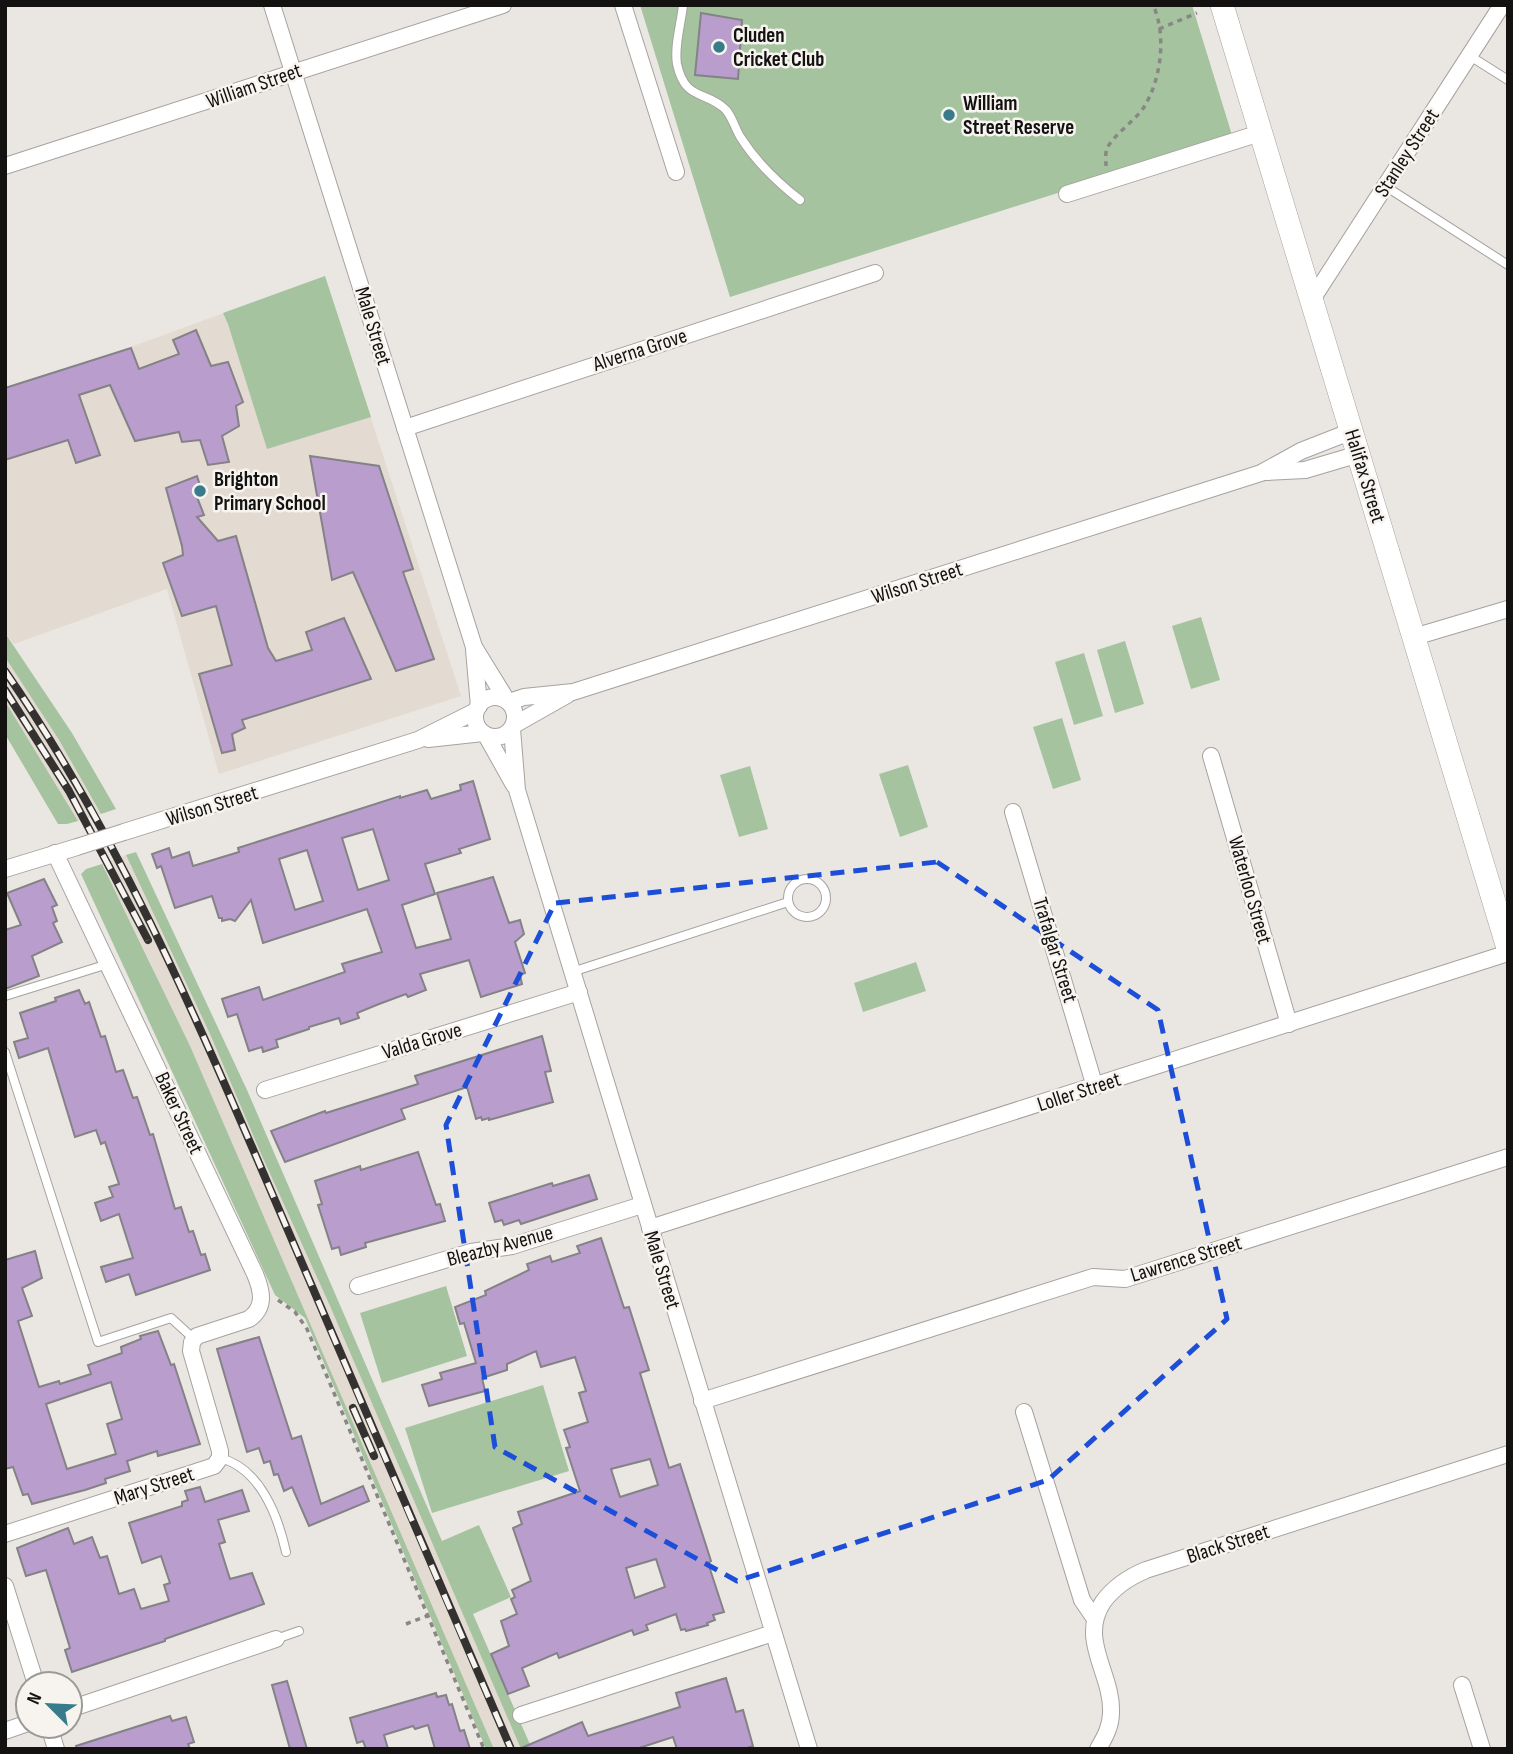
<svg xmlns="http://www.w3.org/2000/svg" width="1513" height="1754" font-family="'Sofia Sans Condensed',sans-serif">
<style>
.built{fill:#e3dad1}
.green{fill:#a5c39f}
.building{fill:#b89dcd;stroke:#848286;stroke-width:2;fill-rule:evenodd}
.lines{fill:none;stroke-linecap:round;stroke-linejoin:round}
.lane-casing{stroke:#a6a29f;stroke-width:10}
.street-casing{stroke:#a6a29f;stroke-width:18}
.secondary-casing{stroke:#a6a29f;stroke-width:24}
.path{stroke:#898784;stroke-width:3.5;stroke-dasharray:5 5;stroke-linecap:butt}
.lane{stroke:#fff;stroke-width:8}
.street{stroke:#fff;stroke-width:16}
.secondary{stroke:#fff;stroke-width:23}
.rail-casing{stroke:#343231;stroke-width:8}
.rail{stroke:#f7f4f0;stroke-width:5;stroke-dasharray:16;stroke-linecap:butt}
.street-bridge-casing{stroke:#a6a29f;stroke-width:18;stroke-linecap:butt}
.street-bridge{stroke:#fff;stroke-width:16}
.marked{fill:none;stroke:#1d4ed8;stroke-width:5;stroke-dasharray:14 9;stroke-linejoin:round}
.poi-dot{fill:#387c8b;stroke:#f7f4f0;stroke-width:2.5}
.labels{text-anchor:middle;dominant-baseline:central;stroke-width:5;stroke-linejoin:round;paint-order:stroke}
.poi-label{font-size:21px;font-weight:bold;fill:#131211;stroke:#f7f4f0;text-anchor:start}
.street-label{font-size:21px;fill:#131211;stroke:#f7f4f0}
</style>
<rect width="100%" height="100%" fill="#eae7e3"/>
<g class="built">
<path d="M325,276L461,696L219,774L167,589L14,644L5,633V393Z"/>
<path d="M5,657L59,740L101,814L78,821L5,702Z"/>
<path d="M126,855L210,1034L262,1156L330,1306L521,1749H494L151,964L102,864Z"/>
</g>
<g class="green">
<path d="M640,5H1192L1232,135L1105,178L730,297Z"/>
<path d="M325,276L371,417L267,449L228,324L223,313Z"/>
<path d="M1201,617L1220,680L1191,689L1172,626Z"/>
<path d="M5,633L72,733L116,809L101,814L59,740L5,657Z"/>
<path d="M1125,641L1144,704L1115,713L1097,650Z"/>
<path d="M1084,653L1103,716L1074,725L1055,662Z"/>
<path d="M5,702L6,703L78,821L67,824H58L5,734Z"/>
<path d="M1062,718L1081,780L1053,789L1033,727Z"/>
<path d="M908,765L928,827L900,837L879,774Z"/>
<path d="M750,766L768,829L739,837L720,775Z"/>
<path d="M136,852L247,1090L442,1541L479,1525L511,1597L473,1614L532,1749H521L330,1306L262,1156L210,1034L126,855Z"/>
<path d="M102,864L190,1046L494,1749H486L305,1318L275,1295L81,874L86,869Z"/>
<path d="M916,962L926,991L863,1012L854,983Z"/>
<path d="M446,1286L467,1356L382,1383L360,1313Z"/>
<path d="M543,1385L569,1471L432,1513L405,1428Z"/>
</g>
<g class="building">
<path d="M701,13L742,20L738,79L695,75Z"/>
<path d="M196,330L211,366L228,362L243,402L236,406L239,426L222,436L229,462L208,465L200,440L182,442L179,432L135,441L110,385L79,395L100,455L76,463L68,440L5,460V388L131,348L139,369L179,354L173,340Z"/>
<path d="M310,456L379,466L413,569L403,572L434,659L396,671L353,572L332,580Z"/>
<path d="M197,476L203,495L197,497L204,515L197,517L218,541L236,536L268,648L276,661L312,650L306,632L344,618L371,679L242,720L245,728L232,734L235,750L222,753L199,674L232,665L216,606L182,616L163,563L183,555L182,546L166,488Z"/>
<path d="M473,781L490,839L459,849L461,853L425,864L435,894L402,905L416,948L451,939L437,893L493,877L509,923L520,920L524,934L515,942L525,973L520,975L522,984L481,997L469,960L420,974L426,990L408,997L406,994L379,1004L357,1013L359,1018L341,1024L339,1018L309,1027V1029L276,1040L278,1047L263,1052L262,1047L249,1051L237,1014L228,1017L222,999L259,987L263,1000L345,972L342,964L382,952L367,909L263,943L251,900L235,921L230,919L222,921V918H219L212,896L175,908L161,866L157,868L152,854L169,848L172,858L189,852L193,866L239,852L238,848L400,796V798L427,790L431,799L461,790L460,785ZM373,829L389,880L358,890L342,838ZM307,850L323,901L295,910L279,859Z"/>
<path d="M44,879L57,905L52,907L57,921L53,923L62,942L32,956L39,976L5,989V930L21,925L7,893Z"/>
<path d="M79,990L85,1004L89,1002L101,1037L105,1036L116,1072L123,1070L133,1098L137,1097L150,1135L153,1134L175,1209L181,1207L189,1232L193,1231L201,1255L205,1254L210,1270L136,1295L129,1274L106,1282L101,1267L133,1258L119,1214L101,1221L95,1203L113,1197L109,1187L119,1184L105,1142L101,1144L96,1130L75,1137L48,1048L19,1058L14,1042L28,1038L20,1013L56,1001L55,998Z"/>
<path d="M542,1036L551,1071L545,1072L553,1102L489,1120V1118L482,1120L481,1117L476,1119L467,1087L401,1109L405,1119L285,1162L271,1131L325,1111L326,1113L418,1084L415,1076Z"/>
<path d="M418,1152L436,1205L440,1204L445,1221L365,1243L366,1247L341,1255L339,1247L332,1249L318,1205L322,1204L315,1181L360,1166L361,1170Z"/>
<path d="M589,1175L597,1199L521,1224L519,1220L504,1225L502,1220L495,1222L489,1203L552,1183L553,1186Z"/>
<path d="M601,1238L624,1308L629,1307L649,1370L640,1373L669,1468L680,1464L711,1561L708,1563L724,1612L713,1615L715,1620L707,1623L708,1625L686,1631L685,1629L681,1630L676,1614L646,1625L648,1630L634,1635L632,1630L559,1658L557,1653L522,1668L529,1686L508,1694L491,1654L509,1646L501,1621L517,1614L511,1599L515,1597L512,1590L531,1581L513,1528L522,1524L518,1512L580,1491L566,1448L570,1447L564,1430L588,1422L579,1393L586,1391L575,1357L541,1367L536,1351L507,1364V1370L482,1378L485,1391L429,1406L422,1385L442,1379L440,1373L476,1363L464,1323L460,1324L455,1307L486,1295L485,1291L529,1270L527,1264L550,1256L552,1262L580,1253L577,1246ZM650,1459L658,1485L620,1497L611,1469ZM656,1559L665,1587L635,1598L626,1568Z"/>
<path d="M35,1251L42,1278L22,1288L32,1316L18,1321L39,1387L59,1381L60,1384L91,1374L88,1365L122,1353L121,1347L141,1339L140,1336L158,1331L171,1365L174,1364L200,1444L158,1456L157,1451L127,1461L130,1471L105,1479L106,1483L85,1490L32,1504L28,1494L23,1495L13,1467L5,1469V1260ZM111,1382L122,1419L107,1424L116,1454L67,1469L46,1404Z"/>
<path d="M259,1337L292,1439L301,1436L321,1504L363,1486L369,1501L309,1526L292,1487L284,1491L278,1474L274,1475L270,1461L264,1463L259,1448L247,1452L217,1349Z"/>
<path d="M200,1487L205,1502L242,1490L249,1511L218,1520L225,1542L219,1544L230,1579L252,1573L264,1604L165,1639V1641L72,1672L65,1650L70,1648L46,1570L26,1576L17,1548L68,1528L74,1544L92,1537L100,1558L107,1556L119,1594L134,1589L141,1609L169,1601L164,1585L170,1583L161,1556L142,1563L129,1523L182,1506V1502L188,1500L185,1491Z"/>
<path d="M726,1678L736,1712L743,1710L753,1746L744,1749H677L673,1737L636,1749H519L582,1722L588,1736L680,1707L676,1693Z"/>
<path d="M287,1681L307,1749H290L272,1685Z"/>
<path d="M436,1693L437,1697L446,1695L449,1705L452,1704L460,1731L464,1730L470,1749H435L428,1725L415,1729L413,1726L384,1735L388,1749H366L363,1741L357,1743L350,1718Z"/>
<path d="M170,1716L172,1721L186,1717L194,1742L188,1744L190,1749H77L76,1746Z"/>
</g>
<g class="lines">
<g class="lane-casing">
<g id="lane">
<path d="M683,5C681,24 674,46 677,64C685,102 707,90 726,110C733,118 735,129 741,138C757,163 777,182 800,200"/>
<path d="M1470,56L1508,80"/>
<path d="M1385,186L1508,265"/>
<circle cx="807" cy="898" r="19"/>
<path d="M572,972L788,902"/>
<path d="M5,996L108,964"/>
<path d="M5,1052L98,1342L171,1318L194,1339"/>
<path d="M220,1458C260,1468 278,1516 286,1552"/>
<path d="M276,1639L299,1631"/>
</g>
</g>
<g class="street-casing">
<g id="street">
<path d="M272,5L474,647L506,699"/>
<path d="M623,5L676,172"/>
<path d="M5,166L503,5"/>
<path d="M1067,194L1260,133"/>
<path d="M1311,301L1502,5"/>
<path d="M405,428L875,273"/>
<path d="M1267,472L1305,470L1359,454"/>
<path d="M1414,637L1508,609"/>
<path d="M474,650L479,706"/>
<circle cx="495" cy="717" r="20"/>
<path d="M509,702L524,697L573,692L1261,473L1301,451L1352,431"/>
<path d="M514,725L567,695"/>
<path d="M512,729L517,790L809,1749"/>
<path d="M486,735L514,785"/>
<path d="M428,739L483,733"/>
<path d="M1211,756L1289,1024"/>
<path d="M1013,812L1095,1087"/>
<path d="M124,832L418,740L476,711"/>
<path d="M5,869L77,847"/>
<path d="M265,1090L579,992"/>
<path d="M650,1228L1508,953"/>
<path d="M358,1286L471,1252L512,1246L642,1205"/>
<path d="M702,1401L1093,1277L1125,1279L1166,1266L1508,1157"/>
<path d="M1024,1412L1082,1600L1095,1619"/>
<path d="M5,1534L214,1466L220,1458V1451L191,1351L192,1342L197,1336L249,1319C266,1307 262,1291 255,1274L55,853"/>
<path d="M5,1586L36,1684"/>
<path d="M1462,1685L1482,1749"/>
<path d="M70,1709L276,1639"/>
<path d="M521,1715L773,1633"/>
<path d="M49,1726L56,1749"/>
<path d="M5,1731L28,1723"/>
<path d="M1098,1749C1105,1737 1111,1726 1111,1713C1113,1674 1078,1640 1103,1602C1114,1587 1129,1577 1146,1570L1508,1454"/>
</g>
</g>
<g class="secondary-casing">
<path id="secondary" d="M1222,5L1508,948"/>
</g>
<g class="path">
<path d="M1159,29L1197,13"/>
<path d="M1106,166C1106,161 1105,153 1107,149C1111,137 1136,120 1144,107C1161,80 1167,35 1153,5"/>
<path d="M278,1300L295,1312L307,1329L484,1749"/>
<path d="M406,1624L427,1616"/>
</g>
<use href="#lane" class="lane"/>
<use href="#street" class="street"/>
<use href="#secondary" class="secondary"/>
<g class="rail-casing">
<g id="rail">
<path d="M5,671C118,834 196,1017 274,1198C353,1382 431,1566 511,1749"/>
<path d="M5,690L69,791L148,940"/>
<path d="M353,1408L374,1456"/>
</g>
</g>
<use href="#rail" class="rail"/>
<g class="street-bridge-casing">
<path id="street-bridge" d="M77,847L124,832"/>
</g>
<use href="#street-bridge" class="street-bridge"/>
</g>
<path class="marked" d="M937,862L1158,1010L1227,1319L1048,1480L737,1581L495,1447L446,1125L555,903Z"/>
<g class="poi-dot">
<circle cx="719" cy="47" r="7"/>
<circle cx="949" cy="115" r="7"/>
<circle cx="200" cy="491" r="7"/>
</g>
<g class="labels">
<g class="poi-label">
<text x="733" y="35">Cluden<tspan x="733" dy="24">Cricket Club</tspan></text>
<text x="963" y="103">William<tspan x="963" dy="24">Street Reserve</tspan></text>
<text x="214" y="479">Brighton<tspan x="214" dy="24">Primary School</tspan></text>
</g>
<g class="street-label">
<text transform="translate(254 86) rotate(-19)">William Street</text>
<text transform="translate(1407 153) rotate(-57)">Stanley Street</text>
<text transform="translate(373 326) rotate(73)">Male Street</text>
<text transform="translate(640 350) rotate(-18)">Alverna Grove</text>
<text transform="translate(1365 476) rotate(73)">Halifax Street</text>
<text transform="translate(917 583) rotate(-18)">Wilson Street</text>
<text transform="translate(212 806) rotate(-17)">Wilson Street</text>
<text transform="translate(1250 890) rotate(74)">Waterloo Street</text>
<text transform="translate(1055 950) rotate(73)">Trafalgar Street</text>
<text transform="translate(422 1041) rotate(-17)">Valda Grove</text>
<text transform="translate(1079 1092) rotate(-18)">Loller Street</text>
<text transform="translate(179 1113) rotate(65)">Baker Street</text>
<text transform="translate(500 1246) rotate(-15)">Bleazby Avenue</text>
<text transform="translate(1186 1259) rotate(-17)">Lawrence Street</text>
<text transform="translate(662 1270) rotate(73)">Male Street</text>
<text transform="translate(154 1486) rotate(-18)">Mary Street</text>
<text transform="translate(1228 1544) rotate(-18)">Black Street</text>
</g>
</g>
<rect width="1513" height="1754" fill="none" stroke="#131211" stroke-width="14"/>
<g transform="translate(49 1705) rotate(294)"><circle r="33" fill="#f7f4f0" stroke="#9c9a97" stroke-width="2"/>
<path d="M0-5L12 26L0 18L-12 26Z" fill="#387c8b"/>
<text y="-10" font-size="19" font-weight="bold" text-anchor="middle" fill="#131211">N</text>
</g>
</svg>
